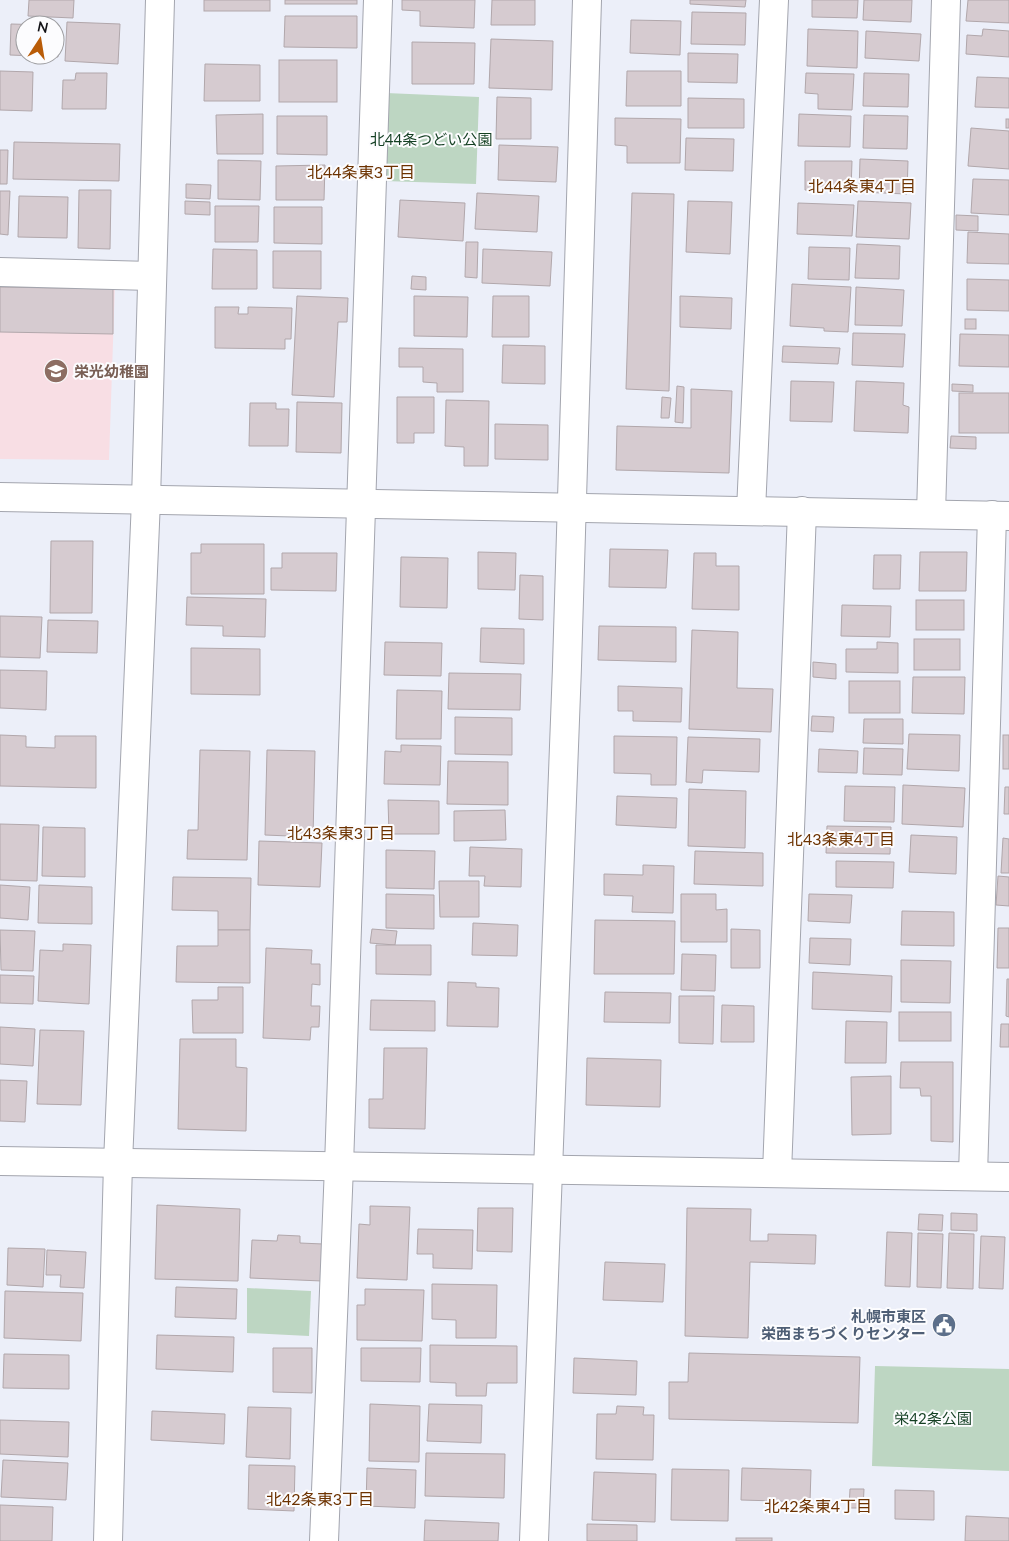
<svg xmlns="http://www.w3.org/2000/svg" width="1009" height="1541" font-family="Lato,'Noto Sans JP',sans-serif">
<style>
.education{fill:#f8dee4}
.green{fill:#bdd6c2}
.building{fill:#d6cbd0;stroke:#b1a7ab}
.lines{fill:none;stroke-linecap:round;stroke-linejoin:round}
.street-casing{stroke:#a3a5ae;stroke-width:30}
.street{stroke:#fff;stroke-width:28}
.labels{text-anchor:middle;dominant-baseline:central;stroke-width:4;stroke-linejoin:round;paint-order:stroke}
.park-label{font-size:15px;fill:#133f22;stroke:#fcfcfe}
.education-label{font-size:15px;font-weight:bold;fill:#785e54;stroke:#fcfcfe;text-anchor:start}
.service-label{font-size:15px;font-weight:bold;fill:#4e5e75;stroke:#fcfcfe;text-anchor:end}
.neighbourhood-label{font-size:16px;fill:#6c3200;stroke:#fcfcfe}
</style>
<rect width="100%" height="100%" fill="#eceff9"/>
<path class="education" d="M0,280L115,283L109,460L0,459Z"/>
<g class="green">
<path d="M386,93L479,97L476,184L384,181Z"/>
<path d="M247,1288L311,1291L309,1336L247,1333Z"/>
<path d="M875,1366L1009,1369V1471L872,1466Z"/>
</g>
<g class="building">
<path d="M29,0H74L73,18L28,16Z"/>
<rect x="204" y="0" width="66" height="11"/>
<rect x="285" y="0" width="72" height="4"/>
<path d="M402,0H475L474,28L420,26V11L402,10Z"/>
<path d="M492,0H535V25H491Z"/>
<path d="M690,0H746L745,7L690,4Z"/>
<path d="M812,0H858L857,18L812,17Z"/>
<path d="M864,0H912L911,22L863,20Z"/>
<path d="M968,0H1009V23L966,21Z"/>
<path d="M692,12L746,13L745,45L691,44Z"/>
<path d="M285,16H357V48L284,47Z"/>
<path d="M631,20L681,21L680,55L630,53Z"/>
<path d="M67,22L120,24L118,64L65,61Z"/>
<path d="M11,24L50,25H25V55H55V25H59L58,57L10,55Z"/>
<path d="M808,29L858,31L857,68L807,66Z"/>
<path d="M983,29L1009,31V57L966,54L967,35L982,36Z"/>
<path d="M866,31L921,34L919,61L865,58Z"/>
<path d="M491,39L553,41L552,90L489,88Z"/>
<path d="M412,42L475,43L474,84H412Z"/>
<path d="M688,53L738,54L737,83L688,82Z"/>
<rect x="279" y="60" width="58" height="42"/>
<path d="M205,64L260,65V101H204Z"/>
<path d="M0,71L33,72L32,111L0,110Z"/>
<path d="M627,71H681V106H626Z"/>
<path d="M76,73H107L106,109H62L63,80H75Z"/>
<path d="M806,73L854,74L852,110L818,109V94L805,93Z"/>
<path d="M864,73L909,74L908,107L863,106Z"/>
<path d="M977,77L1009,78V108L975,107Z"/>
<path d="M497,97L531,98V139H496Z"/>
<path d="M688,98L744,99V128H688Z"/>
<path d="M263,114V154H217L216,115Z"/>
<path d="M799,114L851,116L850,147L798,146Z"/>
<path d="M864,115L908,116L907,149L863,148Z"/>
<path d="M277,116H327V155L277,154Z"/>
<path d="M615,118L681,119L680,163H627V146L615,145Z"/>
<rect x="1006" y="119" width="3" height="9"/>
<path d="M971,128L1009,131V169L968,166Z"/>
<path d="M686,138L734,139L733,171L685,170Z"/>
<path d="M14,142L120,144L119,181L13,179Z"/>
<path d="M499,145L558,147L556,182L498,180Z"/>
<path d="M0,150H8L7,184H0Z"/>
<path d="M860,159L908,161L907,194L859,192Z"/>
<path d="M218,160L261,161L260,200L218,199Z"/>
<path d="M805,161H852L851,191L805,190Z"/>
<path d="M325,165L324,200H276V166Z"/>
<path d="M973,179L1009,180V215L971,213Z"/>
<path d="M186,184L211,185L210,199L186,198Z"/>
<path d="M79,190H111L110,249L78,248Z"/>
<path d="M0,191H10L8,235L0,234Z"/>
<path d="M477,193L539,196L537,232L475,229Z"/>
<path d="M632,193L674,194L669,391L626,389Z"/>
<path d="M19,196L68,197L67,238L18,237Z"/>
<path d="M400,200L465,203L463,241L398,237Z"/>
<path d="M185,201L210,202V215L185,214Z"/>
<path d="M688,201L732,202L730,254L686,252Z"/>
<path d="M858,201L911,203L909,239L856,237Z"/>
<path d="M798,203L854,205L852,236L797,234Z"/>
<path d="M215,206H259L258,242H215Z"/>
<path d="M274,207H322V244L274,243Z"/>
<path d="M956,215L978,216V231L956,230Z"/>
<path d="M968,232L1009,234V264L967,263Z"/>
<path d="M466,242H478L477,278L465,277Z"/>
<path d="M857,244L900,246L899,279L855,278Z"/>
<path d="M809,247L850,248L849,280L808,279Z"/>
<path d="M213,249L257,250V289H212Z"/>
<path d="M483,249L552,252L550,286L482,283Z"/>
<path d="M273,251H321V289L273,288Z"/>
<path d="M412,276L426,277V290L411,289Z"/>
<path d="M967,279L1009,280V311L967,310Z"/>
<path d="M792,284L851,287L848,332L824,331V328L790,326Z"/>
<path d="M0,287L113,289V334L0,332Z"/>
<path d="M856,287L904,290L902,326L855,325Z"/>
<path d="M297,296L348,298L347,322H338L334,397L292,395Z"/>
<path d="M414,296L468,297L467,337L414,336Z"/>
<path d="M493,296H529V337H492Z"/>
<path d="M680,296L732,298L731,329L680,327Z"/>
<path d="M215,307H239L238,314H248V307L292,308L291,339H285V349L215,348Z"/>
<rect x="965" y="319" width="11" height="10"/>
<path d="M853,333L905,334L903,367L852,365Z"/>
<path d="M960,334L1009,335V367L959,366Z"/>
<path d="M503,345L545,346V384L502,383Z"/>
<path d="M783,346L840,348L838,364L782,362Z"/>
<path d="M399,348L463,349V392H437V383L423,382V367H399Z"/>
<path d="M791,381L834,382L832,422L790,421Z"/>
<path d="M856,381L904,383L903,405L909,407L908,433L854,431Z"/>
<path d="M952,384L973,385V392L952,391Z"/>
<path d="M677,386L684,387L683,423L675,422Z"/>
<path d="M691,389L732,391L729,473L616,470L617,426L691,428Z"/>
<rect x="959" y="393" width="50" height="40"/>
<path d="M397,397H434V433H414V443H397Z"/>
<path d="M662,397L671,398L669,418H661Z"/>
<path d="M446,400L489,401L488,466H464V447L445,446Z"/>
<path d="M297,402L342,403L341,453L296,452Z"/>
<path d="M250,403H276V409H289L288,446H249Z"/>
<path d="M495,424L548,425V460L495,459Z"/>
<path d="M951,436L976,437V449L950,448Z"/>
<path d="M51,541H93L92,613H50Z"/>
<path d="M201,544H264V594H191V553H201Z"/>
<path d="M610,549L668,550L666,588L609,587Z"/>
<path d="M478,552L516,553L515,590L478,589Z"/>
<path d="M920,552H967L966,591H919Z"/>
<path d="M282,553H337L336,591L271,590V568H282Z"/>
<path d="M694,553H716V566H739V610L692,609Z"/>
<path d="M874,555H901L900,589H873Z"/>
<path d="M401,557L448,558L447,608L400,607Z"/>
<path d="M520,575L543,576V620L519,619Z"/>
<path d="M187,597L266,599L265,637L223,636V626L186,625Z"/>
<rect x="916" y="600" width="48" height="30"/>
<path d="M842,605L891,606L890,637L841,636Z"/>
<path d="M0,616L42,617L40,658L0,657Z"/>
<path d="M48,620L98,621L97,653L47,652Z"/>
<path d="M599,626L676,627V662L598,660Z"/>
<path d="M481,628L524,629V664L480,662Z"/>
<path d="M692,630L738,632L737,688L773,689L771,732L689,729Z"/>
<rect x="914" y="639" width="46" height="31"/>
<path d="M385,642L442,643L441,676L384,675Z"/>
<path d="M877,642L898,643V673L846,672V649H877Z"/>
<path d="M191,648L260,649V695L191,694Z"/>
<path d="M813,662L836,664V679L813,677Z"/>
<path d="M0,670L47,671L46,710L0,708Z"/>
<path d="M449,673L521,674L520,710L448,709Z"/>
<path d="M913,677H965L964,714L912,713Z"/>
<rect x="849" y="681" width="51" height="32"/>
<path d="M618,686L682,688L681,722L633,721V711H618Z"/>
<path d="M397,690L442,691L441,739H396Z"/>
<path d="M812,716L834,717L833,732L811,731Z"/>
<path d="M455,717L512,718V755L455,754Z"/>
<path d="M864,719H903V744L863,743Z"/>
<path d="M909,734L960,735L959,771L907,769Z"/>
<path d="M0,735L26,736V747L55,748V736H96V788L0,786Z"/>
<rect x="1003" y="735" width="6" height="34"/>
<path d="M614,736L677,737L676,785H651V774L614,773Z"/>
<path d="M688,737L760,739L759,772L703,770L702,783L686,782Z"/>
<path d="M401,745L441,746L440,785L384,784L385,751L401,752Z"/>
<path d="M864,748L903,749L902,775L863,774Z"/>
<path d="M819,749L858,751L857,773L818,772Z"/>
<path d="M200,750L250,751L247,860L187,859L188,830H198Z"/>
<path d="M267,750L315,751L313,837L265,835Z"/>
<path d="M448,761L508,762V805L447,804Z"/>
<path d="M903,785L965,788L963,827L902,824Z"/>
<path d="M845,786L895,787L894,822L844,821Z"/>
<path d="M1005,787H1009V814H1004Z"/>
<path d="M689,789L746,791L745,848L688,846Z"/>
<path d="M617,796L677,798L676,828L616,825Z"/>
<path d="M388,800L439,801V834H389Z"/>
<path d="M505,810L506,840L454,841V811Z"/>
<path d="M0,824L39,825L37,881L0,880Z"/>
<path d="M827,826L891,827L890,854L826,853Z"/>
<path d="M43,827L85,828V877L42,876Z"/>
<path d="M911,835L957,837L956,874L909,872Z"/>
<path d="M1003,838L1009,839V873H1001Z"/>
<path d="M259,841L322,843L320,887L258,885Z"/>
<path d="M470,847L522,849L521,887L484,886L485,876H469Z"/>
<path d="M386,850L435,851L434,889L386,888Z"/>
<path d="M695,851L763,853V886L694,884Z"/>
<path d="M836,861L894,862L893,888L836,887Z"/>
<path d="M643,865L674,866L673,913L632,912L633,896L604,895V874L643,875Z"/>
<path d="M998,876L1009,877V906L996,905Z"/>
<path d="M173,877L251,878L250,930H218V911L172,910Z"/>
<path d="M439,881H479V917H440Z"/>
<path d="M0,885L30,887L28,920L0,918Z"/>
<path d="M39,885L92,887V924L38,923Z"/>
<path d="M386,894L434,895V929L386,928Z"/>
<path d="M681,894H716V910L727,909V942H681Z"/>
<path d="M809,894L852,895L850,923L808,921Z"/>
<path d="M902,911L954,912V946L901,945Z"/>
<path d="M595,920L675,921L674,974H594Z"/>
<path d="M473,923L518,925L517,956L472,955Z"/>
<path d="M998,928H1009V968H997Z"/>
<path d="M372,929L397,931L395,945L370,943Z"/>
<path d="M731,929L760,930V968H731Z"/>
<path d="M0,930L35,931L33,971L1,970Z"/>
<path d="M218,930H250V983L176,982L177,946H218Z"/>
<path d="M810,938L851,939L850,965L809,963Z"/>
<path d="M63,944L91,945L89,1004L38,1001L40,950L63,951Z"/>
<path d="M376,945H431V975L376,974Z"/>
<path d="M266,948L312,950L311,964H320V985L312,984L311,1006H320L319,1027H311L310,1040L263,1038Z"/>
<path d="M682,954L716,955L715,991L681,990Z"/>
<path d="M901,960L951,961L950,1003L901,1002Z"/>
<path d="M813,972L892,976L891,1012L812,1009Z"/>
<path d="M0,975L34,976L33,1004L0,1003Z"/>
<path d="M1007,979H1009V1017L1006,1016Z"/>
<path d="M448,982L476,983V987L499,988L498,1027L447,1026Z"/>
<path d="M218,987H243V1033H193L192,1000H218Z"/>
<path d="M605,992L671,993L670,1023L604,1022Z"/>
<path d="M679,996H714L713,1044L679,1043Z"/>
<path d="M371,1000L435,1001V1031L370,1030Z"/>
<path d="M722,1005L754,1006V1042H721Z"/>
<rect x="899" y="1012" width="52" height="29"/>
<path d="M846,1021L887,1022L886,1063H845Z"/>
<path d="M1001,1024H1009V1047H1000Z"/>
<path d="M0,1027L35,1029L33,1066L0,1064Z"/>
<path d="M40,1030L84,1031L81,1105L37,1104Z"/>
<path d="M180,1039H236V1067L247,1068L246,1131L178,1129Z"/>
<path d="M384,1048H427L425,1129L369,1128V1099H383Z"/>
<path d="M587,1058L661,1060L660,1107L586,1105Z"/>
<path d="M901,1062H953V1142L931,1141V1096H921L920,1088H900Z"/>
<path d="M891,1076V1134L852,1135L851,1077Z"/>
<path d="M0,1080L27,1081L25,1122L0,1121Z"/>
<path d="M157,1205L240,1209L238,1281L155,1279Z"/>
<path d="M370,1206L410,1207L407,1280L357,1278L359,1224L370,1225Z"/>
<path d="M478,1208H513L512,1252L477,1251Z"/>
<path d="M687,1208L751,1209L750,1241H768V1234L816,1235L815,1264L750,1262L748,1338L685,1336Z"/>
<path d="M951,1213L977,1214V1231L951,1230Z"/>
<path d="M919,1214L943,1215L942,1231L918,1230Z"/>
<path d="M418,1229L473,1230L472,1269L433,1268V1254H417Z"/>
<path d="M887,1232L912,1233L910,1287L885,1286Z"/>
<path d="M918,1233L943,1234L941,1288L917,1287Z"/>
<path d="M949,1233L974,1234L973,1289L947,1288Z"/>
<path d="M278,1235L300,1236V1243L323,1244L322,1281L250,1278L252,1240L277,1241Z"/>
<path d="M981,1236L1005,1237L1003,1289L979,1288Z"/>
<path d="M8,1248L45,1249L43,1287L7,1285Z"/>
<path d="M47,1250L86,1252L84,1288L60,1287L61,1275H46Z"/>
<path d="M605,1262L665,1264L663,1302L603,1300Z"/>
<path d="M432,1284L497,1285L496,1338H456V1320L432,1319Z"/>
<path d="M176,1287L237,1289L236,1319L175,1317Z"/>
<path d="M365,1289L424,1290L422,1341L357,1340V1305H365Z"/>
<path d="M5,1291L83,1293L81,1341L4,1338Z"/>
<path d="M157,1335L234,1337L233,1372L156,1369Z"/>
<path d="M430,1345L517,1346V1383H487L486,1396H456V1383L430,1382Z"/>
<path d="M273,1348H312V1393L273,1392Z"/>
<path d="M361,1348H421L420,1382L361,1381Z"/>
<path d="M689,1353L860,1357L858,1423L669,1419V1382H688Z"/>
<path d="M4,1354L69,1355V1389L3,1388Z"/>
<path d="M574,1358L637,1361L636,1395L573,1393Z"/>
<path d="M370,1404L420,1406L419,1462L369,1461Z"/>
<path d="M429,1404L482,1405L481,1443L427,1441Z"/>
<path d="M617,1406L644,1407L643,1415H654L653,1460L596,1459L597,1414H616Z"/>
<path d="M248,1407L291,1408L290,1459L246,1457Z"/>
<path d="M152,1411L225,1414L224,1444L151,1440Z"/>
<path d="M0,1420L69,1422L68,1457L0,1454Z"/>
<path d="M426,1453L505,1454L504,1498L425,1496Z"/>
<path d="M3,1460L68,1463L66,1500L1,1497Z"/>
<path d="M249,1465L295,1466L294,1511L248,1509Z"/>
<path d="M367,1468L416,1470L415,1508L366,1506Z"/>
<path d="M742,1468L811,1470L810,1502L741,1500Z"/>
<path d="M672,1469L729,1470L728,1521L671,1520Z"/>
<path d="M594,1472L656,1474L655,1522L592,1520Z"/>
<path d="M850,1489H864L863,1508H849Z"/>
<path d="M895,1490L934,1491V1520L895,1519Z"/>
<path d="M0,1505L53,1507L52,1541H0Z"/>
<path d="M966,1516L1009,1518V1541H965Z"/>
<path d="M425,1520L499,1523L498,1541H424Z"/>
<path d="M587,1524L637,1525V1541H587Z"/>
<rect x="736" y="1538" width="36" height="3"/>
</g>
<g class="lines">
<g class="street-casing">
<g id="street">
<path d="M0,272L151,276"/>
<path d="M0,497L1009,516"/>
<path d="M751,511L774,0"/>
<path d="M931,514L946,0"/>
<path d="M0,1161L1009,1177"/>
<path d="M777,1173L802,511"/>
<path d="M973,1176L992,515"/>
<path d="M108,1541L118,1163L146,500L160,0"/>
<path d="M324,1541L339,1166L378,0"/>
<path d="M534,1541C556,1027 573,514 587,0"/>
</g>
</g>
<use href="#street" class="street"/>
</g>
<defs>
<g id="school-disc" transform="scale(1.25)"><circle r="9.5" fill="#8d6e63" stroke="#fcfcfe"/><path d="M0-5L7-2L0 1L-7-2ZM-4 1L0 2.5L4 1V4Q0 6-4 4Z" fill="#fff"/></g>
<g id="civic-disc" transform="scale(1.25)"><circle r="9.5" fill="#5c6f8a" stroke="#fcfcfe"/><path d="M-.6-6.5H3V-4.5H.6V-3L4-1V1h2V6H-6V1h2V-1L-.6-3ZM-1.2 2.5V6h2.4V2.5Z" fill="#fff"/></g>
</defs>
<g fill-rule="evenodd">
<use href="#school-disc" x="56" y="371"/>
<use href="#civic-disc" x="944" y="1325"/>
</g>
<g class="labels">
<g class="park-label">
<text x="431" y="139">北44条つどい公園</text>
<text x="933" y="1418">栄42条公園</text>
</g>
<g class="education-label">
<text x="74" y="371">栄光幼稚園</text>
</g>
<g class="service-label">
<text x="926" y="1316">札幌市東区<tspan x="926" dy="17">栄西まちづくりセンター</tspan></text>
</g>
<g class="neighbourhood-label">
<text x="361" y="171">北44条東3丁目</text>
<text x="862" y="185">北44条東4丁目</text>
<text x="341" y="832">北43条東3丁目</text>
<text x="841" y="838">北43条東4丁目</text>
<text x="320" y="1498">北42条東3丁目</text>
<text x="818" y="1505">北42条東4丁目</text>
</g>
</g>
<g transform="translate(40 40) rotate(12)"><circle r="24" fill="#fcfcfe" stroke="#9e9ea1"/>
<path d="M0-4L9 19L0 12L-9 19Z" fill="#b95c08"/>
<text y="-8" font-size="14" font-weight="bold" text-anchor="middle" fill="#111115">N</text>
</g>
</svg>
